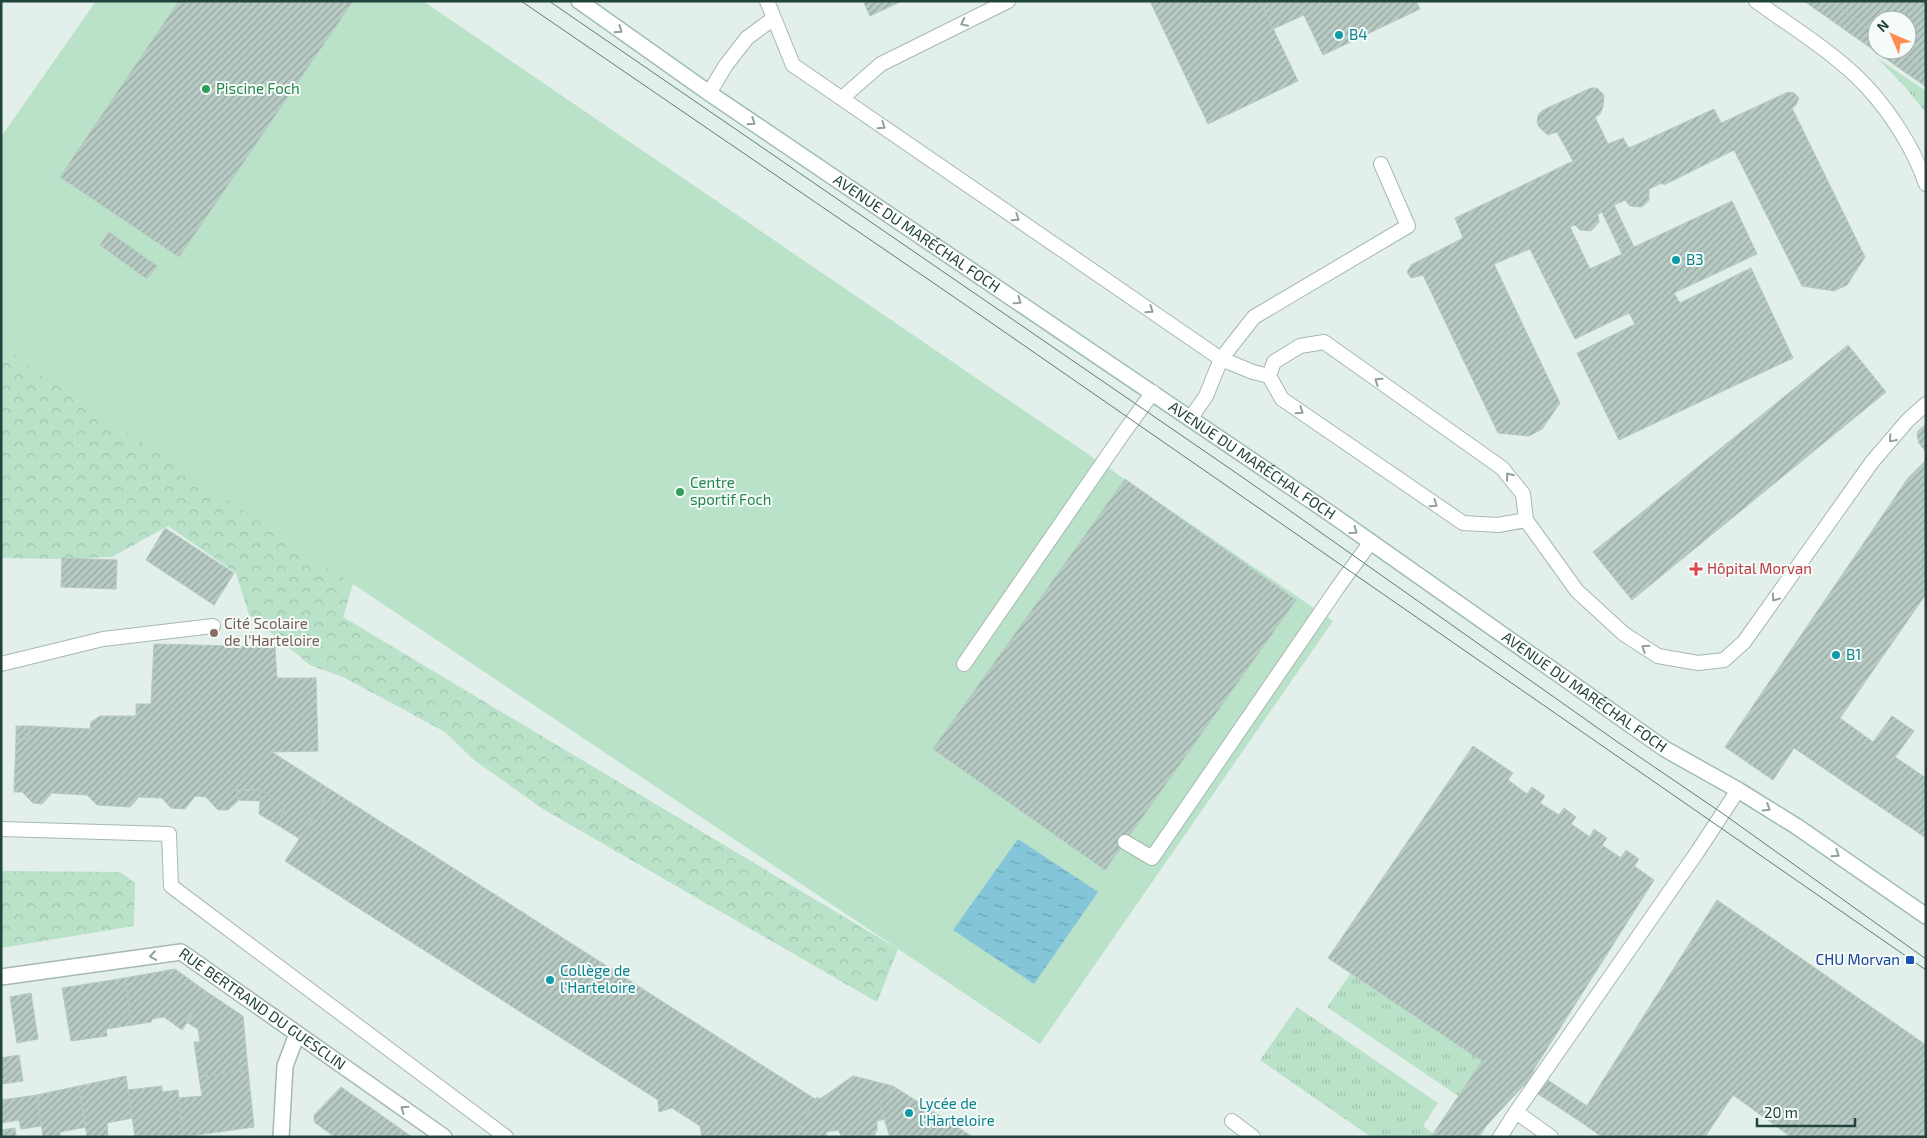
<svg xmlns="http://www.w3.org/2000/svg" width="1927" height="1138" viewBox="0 0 1927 1138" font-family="'Exo 2',sans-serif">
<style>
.grass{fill:url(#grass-tufts)}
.forest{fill:url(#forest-crowns)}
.pitch{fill:#bae2c9}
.water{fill:url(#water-ripples)}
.building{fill:url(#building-hatch);stroke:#b5c9c3;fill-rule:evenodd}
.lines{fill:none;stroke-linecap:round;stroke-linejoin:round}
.lane-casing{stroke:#a5b8b3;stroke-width:16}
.street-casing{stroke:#a5b8b3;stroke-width:18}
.secondary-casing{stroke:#a0bcb5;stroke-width:18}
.lane{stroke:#fff;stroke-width:14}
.street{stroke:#fff;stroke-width:15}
.secondary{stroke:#fff;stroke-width:15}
.tram{stroke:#5b7e78;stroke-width:1}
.oneway{stroke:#90a19e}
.culture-dot{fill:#0f9aa8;stroke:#f5fbf8;stroke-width:2}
.leisure-dot{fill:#2e9e5b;stroke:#f5fbf8;stroke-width:2}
.health-dot{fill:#e0444e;stroke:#f5fbf8;stroke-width:2}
.education-dot{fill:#8d6e63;stroke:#f5fbf8;stroke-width:2}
.transit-dot{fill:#1a4fb4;stroke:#f5fbf8;stroke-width:2}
.labels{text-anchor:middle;stroke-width:4;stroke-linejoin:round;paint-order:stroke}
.culture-label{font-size:15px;fill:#0d838f;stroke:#f5fbf8;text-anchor:start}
.leisure-label{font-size:15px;fill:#27864d;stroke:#f5fbf8;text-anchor:start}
.street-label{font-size:15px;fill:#20433d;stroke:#f5fbf8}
.health-label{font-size:15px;fill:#be3a42;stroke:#f5fbf8;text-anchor:start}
.education-label{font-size:15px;fill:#785e54;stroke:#f5fbf8;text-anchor:start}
.transit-label{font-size:15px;fill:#164399;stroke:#f5fbf8;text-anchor:end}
</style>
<defs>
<pattern id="grass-tufts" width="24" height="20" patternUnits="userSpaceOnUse" patternTransform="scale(1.25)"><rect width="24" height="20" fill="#bae2c9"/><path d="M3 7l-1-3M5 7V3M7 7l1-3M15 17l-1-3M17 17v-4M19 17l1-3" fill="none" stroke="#a0c3ae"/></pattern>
<pattern id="forest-crowns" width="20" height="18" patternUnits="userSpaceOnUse" patternTransform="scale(1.25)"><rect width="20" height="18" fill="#bae2c9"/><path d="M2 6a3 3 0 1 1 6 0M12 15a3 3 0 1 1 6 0" fill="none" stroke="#a0c3ae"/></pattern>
<pattern id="water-ripples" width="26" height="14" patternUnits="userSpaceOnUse" patternTransform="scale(1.25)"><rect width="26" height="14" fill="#85c5da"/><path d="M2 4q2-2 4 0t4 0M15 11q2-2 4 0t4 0" fill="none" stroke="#6ca2b2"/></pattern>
<pattern id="building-hatch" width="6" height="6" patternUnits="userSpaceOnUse" patternTransform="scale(1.25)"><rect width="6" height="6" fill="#b8cac4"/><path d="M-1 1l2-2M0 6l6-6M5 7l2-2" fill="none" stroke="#95a6a0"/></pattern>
</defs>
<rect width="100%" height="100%" fill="#e3efeb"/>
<path class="grass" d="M 1877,58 L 1926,91 L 1926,113 L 1905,87 Z
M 1351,973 L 1482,1061 L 1458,1096 L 1327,1007 Z
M 1297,1007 L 1438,1103 L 1423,1126 L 1433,1133 L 1431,1137 L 1371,1137 L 1260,1060 Z"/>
<path class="forest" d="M 1,242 L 354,581 L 343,617 L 898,949 L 877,1002 L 543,809 L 474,760 L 445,732 L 345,678 L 310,665 L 249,615 L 236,573 L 168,526 L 112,557 L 61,559 L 1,558 Z
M 1,871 L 120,872 L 135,883 L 134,926 L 1,948 Z"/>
<path class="pitch" d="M 96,1 L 423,1 L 1333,621 L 1040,1044 L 23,363 L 1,340 L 1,137 Z"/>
<path class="water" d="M 1018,839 L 1098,892 L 1034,984 L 953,930 Z"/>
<path class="building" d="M 179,1 L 353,1 L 179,257 L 60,177 Z
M 863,1 L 902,1 L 870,16 Z
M 1150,1 L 1260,1 L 1298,81 L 1208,124 Z
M 1260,1 L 1297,1 L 1304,15 L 1273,29 Z
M 1297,1 L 1416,1 L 1420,9 L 1323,55 Z
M 1804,1 L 1830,1 L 1877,35 L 1877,50 L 1899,50 L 1926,69 L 1926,87 Z
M 1830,1 L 1926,1 L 1926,69 L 1899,50 L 1907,50 L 1907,20 L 1877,20 L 1877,35 Z
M 1591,88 L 1597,88 L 1604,95 L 1603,107 L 1600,114 L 1595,117 L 1608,144 L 1623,138 L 1629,148 L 1714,109 L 1721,123 L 1788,92 L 1794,93 L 1799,98 L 1796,105 L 1792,108 L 1865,257 L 1847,285 L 1834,291 L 1802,286 L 1734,150 L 1664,185 L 1662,183 L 1649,189 L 1649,200 L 1642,207 L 1630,206 L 1625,200 L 1614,205 L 1634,247 L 1732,201 L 1757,254 L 1674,293 L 1680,303 L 1751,268 L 1793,358 L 1619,440 L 1577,353 L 1635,324 L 1629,313 L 1575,339 L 1530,249 L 1494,264 L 1560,403 L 1542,429 L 1529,436 L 1498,433 L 1423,275 L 1411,278 L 1407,272 L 1411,265 L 1463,238 L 1455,218 L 1573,161 L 1557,132 L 1548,135 L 1539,127 L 1537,122 L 1538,115 L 1543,110 ZM 1602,212 L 1622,254 L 1590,269 L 1570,227 L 1575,225 L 1580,230 L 1591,231 L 1599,222 L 1598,214 Z
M 109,232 L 157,266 L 147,279 L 100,245 Z
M 1848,345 L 1886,392 L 1632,600 L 1593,552 Z
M 1926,424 L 1926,452 L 1919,443 L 1917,435 L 1918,431 Z
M 1926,460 L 1926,594 L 1840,718 L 1873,742 L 1892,716 L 1914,731 L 1895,757 L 1926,778 L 1926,838 L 1794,748 L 1773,780 L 1725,747 L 1908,478 Z
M 1125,479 L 1296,600 L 1105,870 L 933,749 Z
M 165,528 L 234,573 L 214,605 L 146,560 Z
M 62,558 L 117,560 L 116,589 L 61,587 Z
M 154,644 L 275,647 L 277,678 L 316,678 L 318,751 L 272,752 L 331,790 L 300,839 L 276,824 L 286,807 L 261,790 L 237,790 L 238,801 L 228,810 L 218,810 L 206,797 L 195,796 L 185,809 L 171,808 L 162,798 L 139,797 L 130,807 L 97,805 L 87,795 L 52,793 L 42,804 L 33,803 L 22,792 L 14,792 L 16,739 L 29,739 L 29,726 L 90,729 L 91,722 L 100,716 L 136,716 L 136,704 L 151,704 Z
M 16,726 L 29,726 L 29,739 L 16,739 Z
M 1473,746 L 1513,773 L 1508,780 L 1527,794 L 1532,787 L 1545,796 L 1540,803 L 1559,815 L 1564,808 L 1576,817 L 1571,824 L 1590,837 L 1594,829 L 1607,838 L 1602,845 L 1621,858 L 1626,850 L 1639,859 L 1634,866 L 1654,880 L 1524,1085 L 1486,1126 L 1479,1137 L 1431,1137 L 1482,1061 L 1328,958 Z
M 237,790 L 261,790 L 260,801 L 238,800 Z
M 261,790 L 286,807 L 276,824 L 259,814 Z
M 331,790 L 815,1099 L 795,1137 L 702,1137 L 700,1126 L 672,1108 L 659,1112 L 658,1100 L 285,861 Z
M 1717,900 L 1926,1045 L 1926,1137 L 1791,1137 L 1733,1095 L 1705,1137 L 1602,1137 L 1578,1120 Z
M 175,969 L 207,992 L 182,1030 L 164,1017 L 152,1019 L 151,1022 L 132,1025 L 125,978 Z
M 125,978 L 132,1025 L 106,1029 L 107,1036 L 71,1041 L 62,988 Z
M 207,992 L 243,1016 L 248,1070 L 199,1077 L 194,1042 L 200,1042 L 198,1029 L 186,1022 Z
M 31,993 L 38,1039 L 17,1043 L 10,997 Z
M 19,1055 L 23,1081 L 1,1084 L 1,1058 Z
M 248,1070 L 254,1127 L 183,1137 L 179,1098 L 202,1096 L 199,1077 Z
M 1534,1071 L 1587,1106 L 1578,1120 L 1524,1085 Z
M 126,1076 L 132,1118 L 107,1123 L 108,1137 L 87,1137 L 79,1086 Z
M 853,1076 L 893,1086 L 880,1106 L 885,1119 L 877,1121 L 877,1130 L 874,1136 L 842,1137 L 838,1130 L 826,1132 L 827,1137 L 795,1137 L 815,1099 L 817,1097 L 820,1099 Z
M 79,1086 L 86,1127 L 60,1132 L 60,1137 L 43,1137 L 37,1095 Z
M 162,1086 L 162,1092 L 178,1090 L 183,1137 L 135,1137 L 128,1090 Z
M 893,1086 L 973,1137 L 890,1137 L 880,1106 Z
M 341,1087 L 378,1113 L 361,1137 L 335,1137 L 314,1122 L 314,1115 Z
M 37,1095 L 41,1126 L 21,1129 L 19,1120 L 1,1123 L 1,1100 Z
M 378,1113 L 412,1137 L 361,1137 Z
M 15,1128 L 16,1137 L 1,1137 L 1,1130 Z"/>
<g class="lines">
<defs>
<path id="lane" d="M 767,1 L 793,65 L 1221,359 L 1253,372 L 1269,376 L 1282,399 L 1463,523 L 1498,525 L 1526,520
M 1756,1 C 1793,28 1835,53 1866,86 C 1891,113 1914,149 1926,184
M 709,93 L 726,65 L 747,38 L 774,18
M 842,98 L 881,64 L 1008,1
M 1269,376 L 1274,362 L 1300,346 L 1324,342 L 1502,468 L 1523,494 L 1526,520 L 1577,591 L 1624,634 L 1658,656 L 1698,663 L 1724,660 L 1744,642 L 1872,462 L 1908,420 L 1926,404
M 1190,419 L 1206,396 L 1221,359 L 1254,317 L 1408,226 L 1381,164
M 1,664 L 103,639 L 213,626
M 964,664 L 1122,435 L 1153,392
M 1,829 L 169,834 L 171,886 L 506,1137
M 1125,842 L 1152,858 L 1338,587 L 1370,543
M 1232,1121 L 1253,1137
M 1500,1137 L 1516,1112
M 1551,1137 L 1516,1112 L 1698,851 L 1738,790"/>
<g id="street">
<path id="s1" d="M 1,977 L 181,952 L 444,1137"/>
<path d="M 281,1137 L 285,1066 L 297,1034"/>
</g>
<g id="secondary">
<path id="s2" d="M 579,1 L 709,93 L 1331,514 L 1665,749 L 1738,790 L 1796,826 L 1926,916"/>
</g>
</defs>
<use href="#lane" class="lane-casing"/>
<use href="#street" class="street-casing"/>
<use href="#secondary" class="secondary-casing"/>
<use href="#lane" class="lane"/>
<use href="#street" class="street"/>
<use href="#secondary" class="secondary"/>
<path class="tram" d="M 521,1 L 954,297 L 1926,970
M 549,1 L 1245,479 L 1619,743 L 1722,813 L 1926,959"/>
</g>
<defs><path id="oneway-chevron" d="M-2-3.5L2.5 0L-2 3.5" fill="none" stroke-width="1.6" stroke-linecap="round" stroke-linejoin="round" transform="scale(1.25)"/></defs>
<g class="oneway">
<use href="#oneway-chevron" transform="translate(964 23) rotate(154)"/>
<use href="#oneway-chevron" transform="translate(619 30) rotate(35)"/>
<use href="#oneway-chevron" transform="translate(752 122) rotate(34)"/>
<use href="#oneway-chevron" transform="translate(882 126) rotate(34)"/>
<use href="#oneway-chevron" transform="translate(1016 218) rotate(34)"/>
<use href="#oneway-chevron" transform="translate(1018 301) rotate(34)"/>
<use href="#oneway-chevron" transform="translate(1150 310) rotate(34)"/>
<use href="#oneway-chevron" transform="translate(1378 381) rotate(-145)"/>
<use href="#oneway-chevron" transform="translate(1300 411) rotate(35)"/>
<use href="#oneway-chevron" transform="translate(1892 439) rotate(131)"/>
<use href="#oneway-chevron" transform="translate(1509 476) rotate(-128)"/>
<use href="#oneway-chevron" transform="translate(1434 504) rotate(35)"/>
<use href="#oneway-chevron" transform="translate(1354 531) rotate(36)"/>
<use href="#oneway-chevron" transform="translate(1775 598) rotate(125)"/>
<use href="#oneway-chevron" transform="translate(1645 648) rotate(-146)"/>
<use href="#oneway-chevron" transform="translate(1767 808) rotate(32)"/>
<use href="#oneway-chevron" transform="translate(1836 854) rotate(34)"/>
<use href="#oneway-chevron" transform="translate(153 956) rotate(172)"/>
<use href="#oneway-chevron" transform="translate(404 1109) rotate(-145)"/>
</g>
<g class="culture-dot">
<circle cx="1339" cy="35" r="5"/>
<circle cx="1676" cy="260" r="5"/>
<circle cx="1836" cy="655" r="5"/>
<circle cx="550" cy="980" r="5"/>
<circle cx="909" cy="1113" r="5"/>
</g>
<g class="leisure-dot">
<circle cx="206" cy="89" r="5"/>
<circle cx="680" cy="492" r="5"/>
</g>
<path class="health-dot" d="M1693.5 561.5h5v5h5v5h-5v5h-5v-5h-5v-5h5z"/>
<circle class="education-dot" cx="214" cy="633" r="5"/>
<rect class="transit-dot" x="1905" y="955" width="10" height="10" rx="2.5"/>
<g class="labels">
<g class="culture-label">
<text x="1349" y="40">B4</text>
<text x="1686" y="265">B3</text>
<text x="1846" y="660">B1</text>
<text x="560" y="976">Collège de<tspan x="560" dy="17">l'Harteloire</tspan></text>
<text x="919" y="1109">Lycée de<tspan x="919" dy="17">l'Harteloire</tspan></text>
</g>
<g class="leisure-label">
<text x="216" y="94">Piscine Foch</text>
<text x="690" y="488">Centre<tspan x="690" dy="17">sportif Foch</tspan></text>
</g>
<g class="street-label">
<text dy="5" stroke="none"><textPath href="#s2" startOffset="410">AVENUE DU MARÉCHAL FOCH</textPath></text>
<text dy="5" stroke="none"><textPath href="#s2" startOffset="815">AVENUE DU MARÉCHAL FOCH</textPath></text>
<text dy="5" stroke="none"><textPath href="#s2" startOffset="1220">AVENUE DU MARÉCHAL FOCH</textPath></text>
<text dy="5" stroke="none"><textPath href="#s1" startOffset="281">RUE BERTRAND DU GUESCLIN</textPath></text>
</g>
<g class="health-label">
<text x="1707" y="574">Hôpital Morvan</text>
</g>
<g class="education-label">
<text x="224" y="629">Cité Scolaire<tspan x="224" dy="17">de l'Harteloire</tspan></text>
</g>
<g class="transit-label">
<text x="1900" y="965">CHU Morvan</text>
</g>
</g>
<rect width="1927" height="1138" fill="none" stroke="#20433d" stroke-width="5"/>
<g transform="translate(1892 35) rotate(315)"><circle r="24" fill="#f5fbf8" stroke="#a0b1ad"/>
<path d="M0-4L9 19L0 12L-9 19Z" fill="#ff8d51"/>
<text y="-8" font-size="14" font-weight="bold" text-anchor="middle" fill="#20433d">N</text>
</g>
<path d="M1757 1118v8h98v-8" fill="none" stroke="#20433d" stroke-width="2.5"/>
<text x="1764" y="1118" font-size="15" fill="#20433d" stroke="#f5fbf8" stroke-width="4" paint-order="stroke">20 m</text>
</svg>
